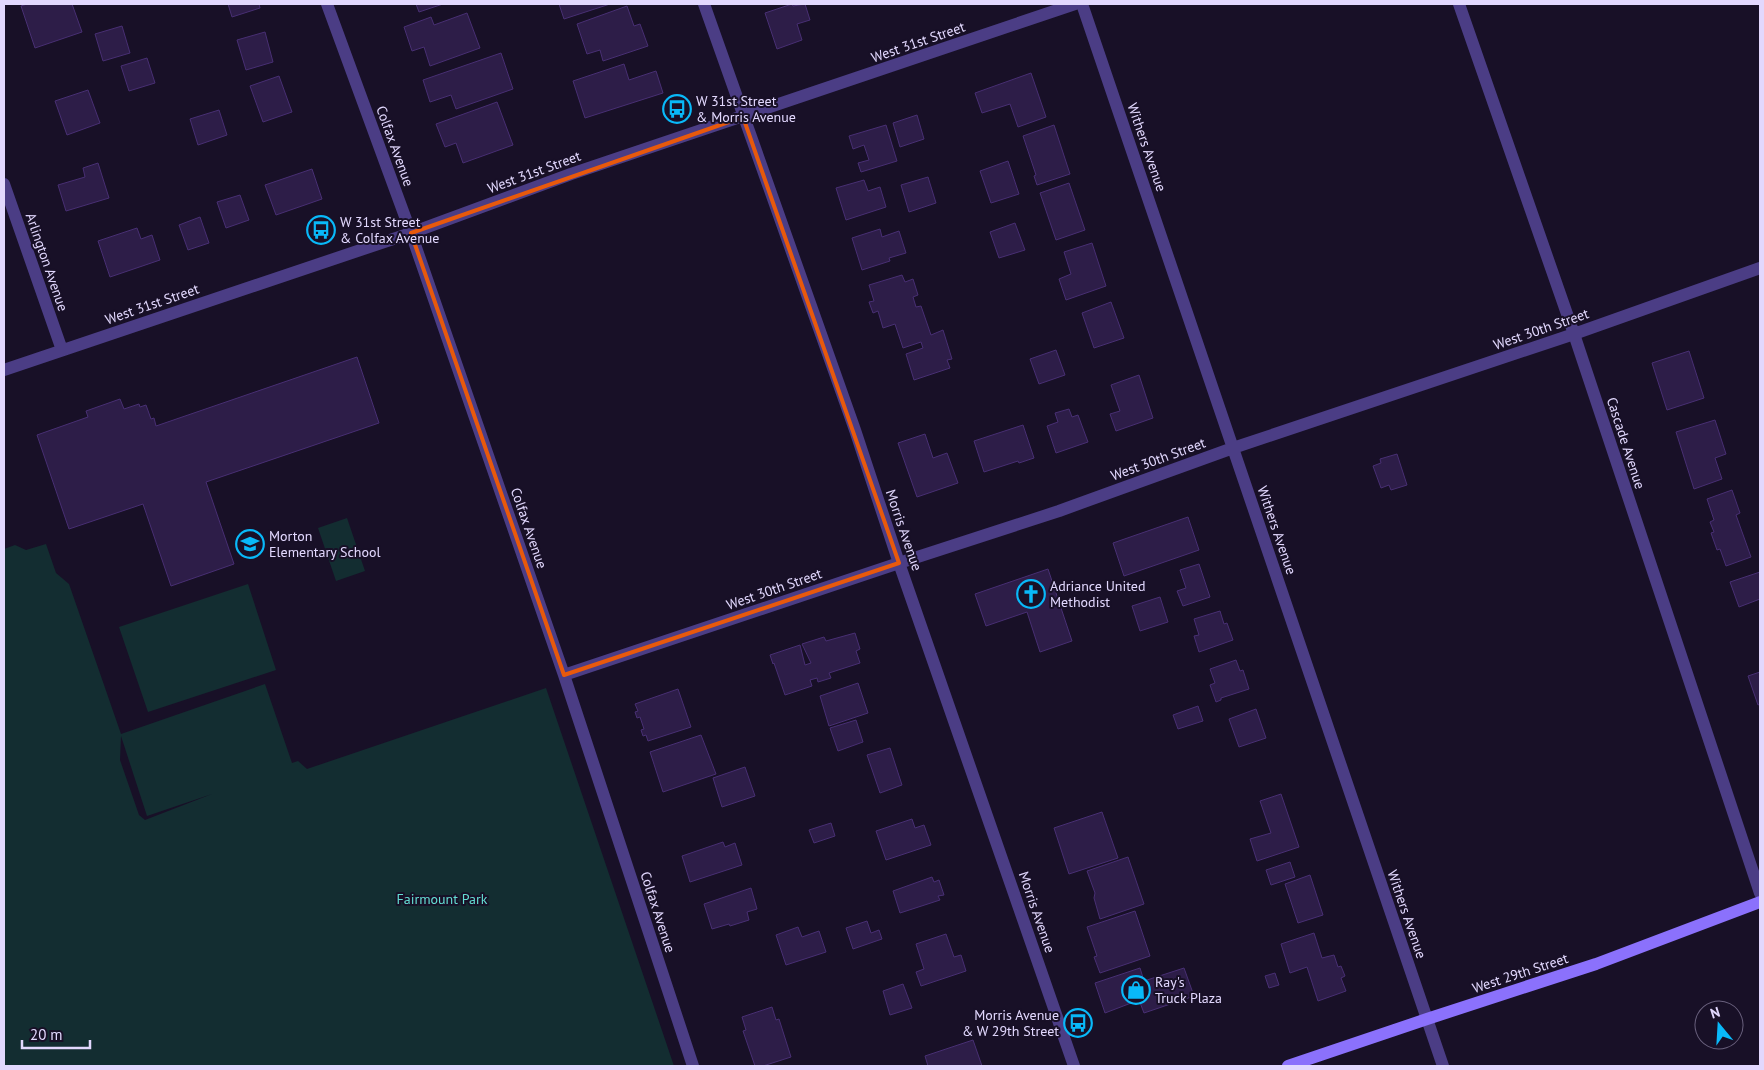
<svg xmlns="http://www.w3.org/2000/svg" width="1764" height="1070" viewBox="0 0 1764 1070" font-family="'PT Sans',sans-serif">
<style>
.green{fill:#132d31;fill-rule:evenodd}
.building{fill:#2d1d48;stroke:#482f73}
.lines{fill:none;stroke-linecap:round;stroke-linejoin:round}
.street{stroke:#4b3d85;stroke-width:12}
.secondary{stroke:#8b71fc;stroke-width:12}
.marked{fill:none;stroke:#e8590c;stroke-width:4;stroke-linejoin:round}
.labels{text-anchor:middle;stroke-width:4;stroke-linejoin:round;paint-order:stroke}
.street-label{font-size:14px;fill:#e2d8fe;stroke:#181027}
.poi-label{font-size:14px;fill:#e2d8fe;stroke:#181027;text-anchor:start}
.park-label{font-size:14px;fill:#64ddd3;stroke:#181027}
</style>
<rect width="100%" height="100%" fill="#181027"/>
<path class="green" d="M 347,518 L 365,571 L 336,581 L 318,528 Z
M 46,544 L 56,573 L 69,584 L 121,734 L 265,684 L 292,763 L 298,761 L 307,769 L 546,688 L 674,1066 L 4,1066 L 4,549 L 15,545 L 26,550 ZM 121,736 L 147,816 L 212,794 L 145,820 L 139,815 L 120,760 Z
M 248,584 L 276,670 L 148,712 L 119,627 Z"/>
<path class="building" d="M 27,4 L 72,4 L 82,32 L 35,48 L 21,6 Z
M 228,4 L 259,4 L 260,8 L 232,17 Z
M 416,4 L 443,4 L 419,12 Z
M 559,4 L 610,4 L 564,19 Z
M 792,4 L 793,6 L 805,4 L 810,20 L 797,24 L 802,40 L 777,49 L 765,13 Z
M 627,6 L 634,26 L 640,24 L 648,46 L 603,61 L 600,50 L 587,54 L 577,24 Z
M 467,13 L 480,48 L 430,66 L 424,47 L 412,51 L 404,27 L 431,17 L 434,25 Z
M 122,26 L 130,53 L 103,61 L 95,34 Z
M 265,32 L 273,62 L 246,70 L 237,40 Z
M 501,53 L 513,89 L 456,109 L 451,95 L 430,102 L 423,80 Z
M 147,58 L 155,83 L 129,91 L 121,66 Z
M 624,64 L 629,80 L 656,71 L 663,93 L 585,118 L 573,81 Z
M 1031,73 L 1046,117 L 1018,127 L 1010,104 L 982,113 L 975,93 Z
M 279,76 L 292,112 L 263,122 L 250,86 Z
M 88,90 L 100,123 L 67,135 L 55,101 Z
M 497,102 L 513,145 L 463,163 L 456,143 L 445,147 L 436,124 Z
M 219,110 L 227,135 L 198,145 L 190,119 Z
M 917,115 L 924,139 L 900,147 L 893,123 Z
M 886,125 L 897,161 L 861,172 L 858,163 L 869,160 L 864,145 L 853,149 L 849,136 Z
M 1054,125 L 1070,174 L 1037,185 L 1034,176 L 1036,175 L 1023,136 Z
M 1008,161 L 1019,194 L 991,203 L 980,171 Z
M 98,163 L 109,198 L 66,211 L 58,185 L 85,177 L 83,168 Z
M 312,169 L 322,199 L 276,215 L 265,185 Z
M 928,177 L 936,203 L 909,212 L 901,185 Z
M 864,180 L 868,191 L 880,187 L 886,207 L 846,220 L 836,188 Z
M 1069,183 L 1085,230 L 1056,240 L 1040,193 Z
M 240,195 L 249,220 L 226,228 L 217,202 Z
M 200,217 L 209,243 L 188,250 L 179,225 Z
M 1015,223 L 1025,250 L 999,258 L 990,232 Z
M 137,228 L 141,239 L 152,235 L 160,260 L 110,277 L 98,241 Z
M 880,229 L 882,237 L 899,231 L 906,253 L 889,258 L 890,261 L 862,270 L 852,238 Z
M 1092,243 L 1106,286 L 1066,300 L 1059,279 L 1071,274 L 1064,252 Z
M 902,275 L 905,282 L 913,279 L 918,295 L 913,297 L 916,307 L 921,306 L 931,335 L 943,330 L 952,359 L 947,360 L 950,368 L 914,380 L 906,354 L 923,348 L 921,342 L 903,348 L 895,324 L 883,328 L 878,311 L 873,313 L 869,302 L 874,301 L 869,285 Z
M 1111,302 L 1124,338 L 1094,348 L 1082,313 Z
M 1056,350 L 1065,375 L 1039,384 L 1030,359 Z
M 1689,351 L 1704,398 L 1667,410 L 1652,363 Z
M 357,357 L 379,423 L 206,482 L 234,564 L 171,586 L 143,504 L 69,529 L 37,435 L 88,417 L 86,411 L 120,399 L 124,409 L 139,404 L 140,407 L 146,405 L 151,419 L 154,418 L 156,426 Z
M 1139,375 L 1153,418 L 1116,431 L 1110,414 L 1120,411 L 1111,385 Z
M 1069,409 L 1072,417 L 1078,415 L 1088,442 L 1056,453 L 1047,426 L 1058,422 L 1055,413 Z
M 1715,420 L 1726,454 L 1715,458 L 1722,479 L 1694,489 L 1676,432 Z
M 1023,425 L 1034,458 L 1019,463 L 1018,461 L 984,472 L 974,441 Z
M 925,434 L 933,458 L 947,453 L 958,483 L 917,497 L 898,443 Z
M 1397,454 L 1407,485 L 1391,490 L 1389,485 L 1381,488 L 1373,466 L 1381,463 L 1380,459 Z
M 1732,490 L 1740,513 L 1736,515 L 1751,557 L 1726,566 L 1720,549 L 1717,550 L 1711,533 L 1714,532 L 1710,522 L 1714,520 L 1707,499 Z
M 1188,517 L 1199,550 L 1124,576 L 1113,543 Z
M 1199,564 L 1210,597 L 1183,606 L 1177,591 L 1186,588 L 1180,570 Z
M 1048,569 L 1072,641 L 1040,652 L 1027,612 L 986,626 L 975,594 Z
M 1760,572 L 1760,599 L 1739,607 L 1730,582 Z
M 1160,597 L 1168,622 L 1140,631 L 1132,606 Z
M 1220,611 L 1224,624 L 1227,623 L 1233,640 L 1199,652 L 1194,636 L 1199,635 L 1194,619 Z
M 855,633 L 860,649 L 856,651 L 860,663 L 829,673 L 831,678 L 818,682 L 817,678 L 810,680 L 812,686 L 785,695 L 774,663 L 773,664 L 770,655 L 800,645 L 805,665 L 811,663 L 802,644 L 824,637 L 826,641 Z
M 1236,660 L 1240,671 L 1243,670 L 1249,689 L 1221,698 L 1221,700 L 1216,702 L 1210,685 L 1215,683 L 1210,669 Z
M 1760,672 L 1760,704 L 1758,705 L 1748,676 Z
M 858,683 L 868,713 L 829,726 L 820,696 Z
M 678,689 L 691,727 L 648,741 L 646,735 L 643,736 L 641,730 L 644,729 L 640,717 L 637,718 L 635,712 L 638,711 L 635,704 Z
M 1198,706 L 1203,721 L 1178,729 L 1173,715 Z
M 1256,709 L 1266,738 L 1239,747 L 1229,719 Z
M 856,720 L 863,742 L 838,751 L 830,728 Z
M 701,735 L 716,774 L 663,792 L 650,752 Z
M 890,748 L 902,785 L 880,793 L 867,755 Z
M 745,767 L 755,796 L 722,807 L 713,778 Z
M 1281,794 L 1299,847 L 1257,861 L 1250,839 L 1271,833 L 1260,801 Z
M 1102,812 L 1118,858 L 1069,874 L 1054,828 Z
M 912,819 L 915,828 L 924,825 L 931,845 L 886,860 L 876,831 Z
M 831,823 L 835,836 L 814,843 L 809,830 Z
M 723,842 L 725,847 L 735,843 L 742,865 L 690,882 L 682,856 Z
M 1128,857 L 1144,904 L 1100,919 L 1094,898 L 1095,893 L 1087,871 Z
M 1290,862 L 1295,877 L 1271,885 L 1266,870 Z
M 1310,875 L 1323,915 L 1298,923 L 1285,884 Z
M 932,877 L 934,882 L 939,880 L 944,895 L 938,896 L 940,900 L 900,913 L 893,891 Z
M 751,888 L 757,909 L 747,912 L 749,920 L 730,926 L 729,924 L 712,929 L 704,904 Z
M 1135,911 L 1150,956 L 1100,973 L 1094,957 L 1097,956 L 1087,927 Z
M 867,921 L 871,933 L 879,930 L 882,939 L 853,949 L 846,928 Z
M 798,927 L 802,937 L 819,931 L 826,952 L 786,965 L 776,935 Z
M 1314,933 L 1322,958 L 1334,955 L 1338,967 L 1341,966 L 1345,976 L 1341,978 L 1346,991 L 1318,1001 L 1307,967 L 1290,973 L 1281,944 Z
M 946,934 L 954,957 L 961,955 L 966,971 L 921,986 L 916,972 L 924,969 L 916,944 Z
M 1140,968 L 1144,981 L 1184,968 L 1194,996 L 1144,1013 L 1139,1000 L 1105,1013 L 1095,983 Z
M 1275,973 L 1279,985 L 1269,988 L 1265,976 Z
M 903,984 L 912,1008 L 890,1015 L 883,991 Z
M 772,1007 L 776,1020 L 779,1019 L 791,1057 L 763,1066 L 755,1066 L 743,1031 L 746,1030 L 742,1017 Z
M 973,1040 L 982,1066 L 928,1066 L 925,1056 Z"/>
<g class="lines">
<path class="street" d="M 327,4 L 411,233 L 564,675 L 693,1066
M 704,4 L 855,430 L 899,563 L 1074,1066
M 1082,4 L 1443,1066
M 1459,4 L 1574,334 L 1760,893
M 4,184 L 62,350
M 4,370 L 411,233 L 571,174 L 1075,4
M 564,675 L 899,563 L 1059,511 L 1233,448 L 1574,334 L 1760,268"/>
<path class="secondary" d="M 1288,1066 L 1427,1019 L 1596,964 L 1760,902"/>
</g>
<path class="marked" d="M 743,117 L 899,563 L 564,675 L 411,233 Z"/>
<defs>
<symbol id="bus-ring" viewBox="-11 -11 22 22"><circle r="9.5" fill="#181027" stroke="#09b9f9" stroke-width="1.5"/><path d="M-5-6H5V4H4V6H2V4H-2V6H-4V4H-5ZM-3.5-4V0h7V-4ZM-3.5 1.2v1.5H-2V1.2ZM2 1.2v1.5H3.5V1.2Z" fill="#09b9f9"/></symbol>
<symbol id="school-ring" viewBox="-11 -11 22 22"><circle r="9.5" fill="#181027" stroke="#09b9f9" stroke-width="1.5"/><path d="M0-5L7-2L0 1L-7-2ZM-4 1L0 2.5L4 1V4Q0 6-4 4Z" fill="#09b9f9"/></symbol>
<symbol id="church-ring" viewBox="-11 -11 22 22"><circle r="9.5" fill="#181027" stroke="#09b9f9" stroke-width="1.5"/><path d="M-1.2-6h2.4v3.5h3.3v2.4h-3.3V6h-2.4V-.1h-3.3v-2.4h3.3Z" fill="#09b9f9"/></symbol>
<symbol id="shop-ring" viewBox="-11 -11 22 22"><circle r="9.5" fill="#181027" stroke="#09b9f9" stroke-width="1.5"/><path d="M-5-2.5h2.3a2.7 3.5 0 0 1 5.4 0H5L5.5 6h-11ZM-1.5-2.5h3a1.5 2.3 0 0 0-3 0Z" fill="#09b9f9"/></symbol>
</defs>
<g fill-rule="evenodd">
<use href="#bus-ring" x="661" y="93" width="32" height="32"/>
<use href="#bus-ring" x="305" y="214" width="32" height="32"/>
<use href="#school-ring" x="234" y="528" width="32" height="32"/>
<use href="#church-ring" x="1015" y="578" width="32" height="32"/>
<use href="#shop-ring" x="1120" y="974" width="32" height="32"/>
<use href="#bus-ring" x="1062" y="1007" width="32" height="32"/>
</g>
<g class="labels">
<g class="street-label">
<text transform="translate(918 42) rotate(-19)" y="5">West 31st Street</text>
<text transform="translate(395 146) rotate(70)" y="5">Colfax Avenue</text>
<text transform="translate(1147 147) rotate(71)" y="5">Withers Avenue</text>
<text transform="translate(534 172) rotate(-20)" y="5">West 31st Street</text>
<text transform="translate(47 262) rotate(71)" y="5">Arlington Avenue</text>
<text transform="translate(152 304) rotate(-19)" y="5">West 31st Street</text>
<text transform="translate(1541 329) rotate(-19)" y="5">West 30th Street</text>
<text transform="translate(1626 443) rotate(72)" y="5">Cascade Avenue</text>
<text transform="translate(1158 459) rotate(-20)" y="5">West 30th Street</text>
<text transform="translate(529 528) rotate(71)" y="5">Colfax Avenue</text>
<text transform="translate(904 530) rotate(71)" y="5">Morris Avenue</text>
<text transform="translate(1277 530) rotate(71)" y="5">Withers Avenue</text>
<text transform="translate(774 589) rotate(-19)" y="5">West 30th Street</text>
<text transform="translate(658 912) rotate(72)" y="5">Colfax Avenue</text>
<text transform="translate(1037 912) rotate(71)" y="5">Morris Avenue</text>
<text transform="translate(1407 914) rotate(71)" y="5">Withers Avenue</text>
<text transform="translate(1520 973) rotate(-18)" y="5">West 29th Street</text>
</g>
<g class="poi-label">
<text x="696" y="106">W 31st Street<tspan x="696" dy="16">&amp; Morris Avenue</tspan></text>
<text x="340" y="227">W 31st Street<tspan x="340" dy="16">&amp; Colfax Avenue</tspan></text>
<text x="269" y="541">Morton<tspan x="269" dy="16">Elementary School</tspan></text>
<text x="1050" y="591">Adriance United<tspan x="1050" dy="16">Methodist</tspan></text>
<text x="1155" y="987">Ray's<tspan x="1155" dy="16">Truck Plaza</tspan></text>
<text x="1059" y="1020" text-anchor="end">Morris Avenue<tspan x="1059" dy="16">&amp; W 29th Street</tspan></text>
</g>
<g class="park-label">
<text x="442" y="904">Fairmount Park</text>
</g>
</g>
<rect width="1764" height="1070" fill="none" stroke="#e2d8fe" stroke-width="10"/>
<g transform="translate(1719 1025) rotate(342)"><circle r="24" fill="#181027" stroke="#69607d"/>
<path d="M0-4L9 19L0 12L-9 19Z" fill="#09b9f9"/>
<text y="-8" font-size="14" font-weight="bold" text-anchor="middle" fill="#e2d8fe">N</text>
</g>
<path d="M22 1040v8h68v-8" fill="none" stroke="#e2d8fe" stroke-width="2.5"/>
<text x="30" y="1040" font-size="15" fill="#e2d8fe" stroke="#181027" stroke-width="4" paint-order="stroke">20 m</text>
</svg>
